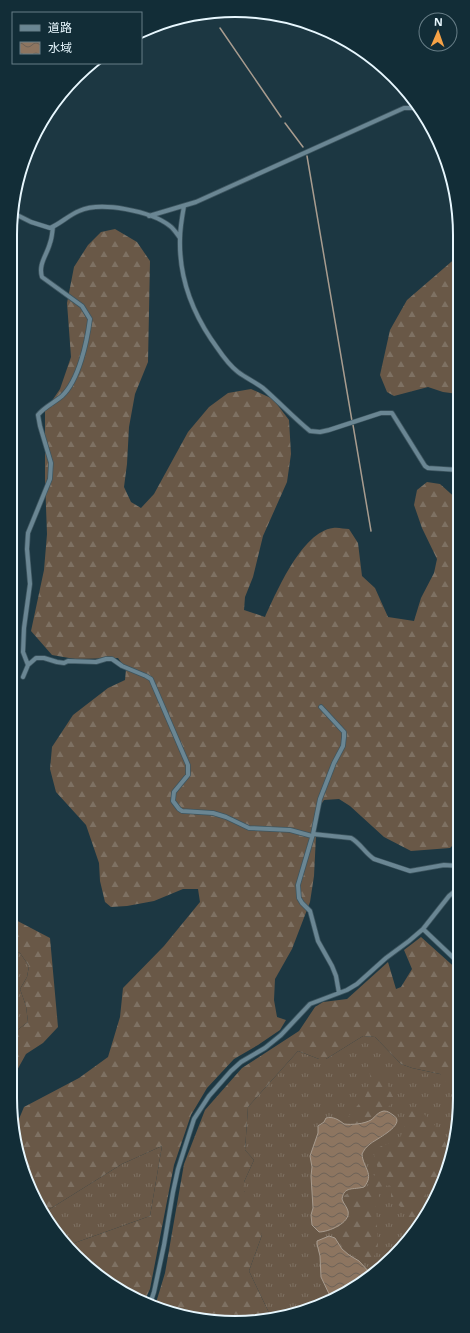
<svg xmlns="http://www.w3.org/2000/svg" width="470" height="1333" viewBox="0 0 470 1333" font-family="'Open Sans','Noto Sans JP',sans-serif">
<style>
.grass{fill:url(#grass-tufts)}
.forest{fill:url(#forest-firs)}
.water{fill:url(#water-waves);stroke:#a89c8f}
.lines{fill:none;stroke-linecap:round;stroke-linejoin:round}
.stream{stroke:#a89c8f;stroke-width:1.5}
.minor-casing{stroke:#3e5660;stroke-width:5.5}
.minor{stroke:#6a8693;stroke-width:4}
.rim{fill:none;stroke:#e7f7fe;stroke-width:2}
</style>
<defs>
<pattern id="grass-tufts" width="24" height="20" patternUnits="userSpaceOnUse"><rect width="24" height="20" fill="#695847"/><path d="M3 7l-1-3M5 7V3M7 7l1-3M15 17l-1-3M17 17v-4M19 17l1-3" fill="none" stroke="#7e7163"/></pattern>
<pattern id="forest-firs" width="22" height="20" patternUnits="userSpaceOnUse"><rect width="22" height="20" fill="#695847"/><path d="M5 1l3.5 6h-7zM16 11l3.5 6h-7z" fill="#7e7163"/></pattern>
<pattern id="water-waves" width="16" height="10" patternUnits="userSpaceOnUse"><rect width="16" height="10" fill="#8d7560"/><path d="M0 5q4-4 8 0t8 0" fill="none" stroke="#6d6257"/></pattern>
</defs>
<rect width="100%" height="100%" fill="#1c3742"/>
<path class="grass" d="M 10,949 L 20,953 L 29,966 L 27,977 L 20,989 L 26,1006 L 28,1022 L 16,1031 L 10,1047 Z
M 363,1036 L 375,1037 L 401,1064 L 412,1068 L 440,1074 L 460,1086 L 460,1098 L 452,1156 L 422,1223 L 360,1285 L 293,1315 L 271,1317 L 249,1271 L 262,1235 L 244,1191 L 244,1182 L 254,1160 L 245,1150 L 248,1107 L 298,1051 L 319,1059 L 326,1059 Z
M 162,1146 L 150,1216 L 66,1246 L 45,1212 L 122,1164 Z"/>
<path class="forest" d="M 115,229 L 137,242 L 150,261 L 148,362 L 135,394 L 129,427 L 127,464 L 124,487 L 131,502 L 141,508 L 154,494 L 188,432 L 209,407 L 228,393 L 251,389 L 273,399 L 289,420 L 291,454 L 287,482 L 263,536 L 253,577 L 245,597 L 244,610 L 265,617 C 277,591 302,532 333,528 C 338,527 344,529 349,529 L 358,543 L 362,576 L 375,588 L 388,617 L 414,621 L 421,598 L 434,573 L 437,559 L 422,528 L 414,505 L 417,490 L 427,482 L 440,484 L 459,501 L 459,613 L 454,624 L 459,642 L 459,839 L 450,848 L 411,851 L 384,837 L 350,806 L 339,799 L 324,800 L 314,815 L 316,836 L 314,876 L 310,902 L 292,949 L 275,979 L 274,1000 L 277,1017 L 286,1020 L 280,1030 L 258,1045 L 234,1059 L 207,1088 L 191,1115 L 174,1165 L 150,1289 L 144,1302 L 135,1300 L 66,1246 L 150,1216 L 162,1146 L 122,1164 L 45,1212 L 27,1184 L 16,1126 L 24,1107 L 79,1078 L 108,1057 L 120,1017 L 123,988 L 164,946 L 200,902 L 198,889 L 183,889 L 154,901 L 127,906 L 111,907 L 105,902 L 100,881 L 99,863 L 86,825 L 56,792 L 50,769 L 52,747 L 73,715 L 108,688 L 125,680 L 126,669 L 118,658 L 75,659 L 52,655 L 31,631 L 44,570 L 47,534 L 45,480 L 45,411 L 60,389 L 71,357 L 67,303 L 74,267 L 88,245 L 101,232 Z
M 458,256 L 458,394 L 443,392 L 428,387 L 394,396 L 387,392 L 380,375 L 390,330 L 407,300 Z
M 10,917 L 50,938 L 58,1027 L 43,1043 L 26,1054 L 10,1083 L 10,1047 L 16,1031 L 28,1022 L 26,1006 L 20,989 L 27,977 L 29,966 L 20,953 L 10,949 Z
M 421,937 L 460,972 L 460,1086 L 445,1081 L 440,1074 L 412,1068 L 401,1064 L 375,1037 L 363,1036 L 326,1059 L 319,1059 L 298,1051 L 248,1107 L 245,1150 L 254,1160 L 244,1182 L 244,1191 L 259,1206 L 262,1235 L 249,1271 L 271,1317 L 206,1321 L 155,1306 L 165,1273 L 184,1164 L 205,1110 L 242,1068 L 299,1031 L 315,1007 L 323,1002 L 347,999 L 388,962 L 396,989 L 401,987 L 412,969 L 404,950 Z
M 368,1063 L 383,1075 L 394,1099 C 390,1107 387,1108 380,1112 C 376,1113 374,1118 370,1120 C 363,1124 352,1125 344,1124 L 351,1113 L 365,1097 L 371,1081 Z
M 410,1108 C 434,1114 442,1137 452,1156 L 437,1190 L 430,1189 L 420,1201 L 418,1212 L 425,1217 L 422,1223 L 406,1239 L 409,1219 L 407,1212 L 391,1199 L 391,1185 L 378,1187 L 379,1198 L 375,1200 C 376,1210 377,1216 377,1226 C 377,1242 382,1250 369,1262 L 354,1256 L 345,1250 L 335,1236 L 335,1233 L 336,1229 L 348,1217 L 350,1211 L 343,1198 C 347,1190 364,1190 373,1183 L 373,1178 L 378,1169 L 374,1155 L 377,1148 L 399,1139 L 403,1132 L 408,1109 Z"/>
<path class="water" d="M 384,1111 C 388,1111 390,1113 393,1115 C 408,1124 376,1139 370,1144 C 366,1147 364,1150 362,1154 C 363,1168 375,1174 364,1187 C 353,1190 344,1186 342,1199 C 343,1203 347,1207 348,1211 C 351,1223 328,1232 319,1232 L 312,1225 L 311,1215 L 313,1208 L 311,1176 L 312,1167 L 310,1156 L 318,1133 L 318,1126 L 324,1122 L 326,1118 C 333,1116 339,1120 344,1124 C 352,1125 364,1124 371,1120 C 376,1116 378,1112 384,1111 Z
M 329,1236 L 335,1238 L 342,1249 L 349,1255 L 359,1261 L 371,1274 L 360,1285 L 331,1298 L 321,1277 L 320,1256 L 317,1244 L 317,1241 Z"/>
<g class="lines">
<path class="stream" d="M 209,12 L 210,13
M 220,28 L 281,117
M 285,123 L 303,147
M 307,156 L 352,421
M 353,425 L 371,531"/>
<defs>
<path id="minor" d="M 184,206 C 182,217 180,228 180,239 C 179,276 191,309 211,339 C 219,350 226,363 238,372 C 246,378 255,382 263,388 C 279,402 294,418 310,431 L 320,432 L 329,430 L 381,413 L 392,413 L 425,466 L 428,468 L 459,470
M 13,213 L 31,222 L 50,228 C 60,224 69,215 79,211 C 101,201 151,211 170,226 C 174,229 177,234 180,238
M 149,216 L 196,202 L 404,108 L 418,108
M 28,665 L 23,652 L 24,628 L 30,584 L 27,549 L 28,533 L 50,479 L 51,463 L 40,426 L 38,415 C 44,407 54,403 62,396 C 79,380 87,342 90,319 L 82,306 L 42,277 C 38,264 47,255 50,243 C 52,238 52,233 53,227
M 23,677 L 28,665 L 36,658 L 44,658 L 57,662 L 64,663 L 68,661 L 96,662 L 106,659 L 112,659 L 122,666 L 146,676 L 151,679 L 188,765 L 188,775 L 174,792 L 173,801 L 179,809 L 182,811 L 213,813 L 226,817 L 249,828 L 290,830 L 312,836
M 321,707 L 344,732 L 344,737 L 343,746 L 334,763 L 320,799 L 313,834 L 298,885 L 299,898 L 302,903 L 310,911 L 318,941 L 332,966 L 336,976 L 339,993
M 313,834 L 351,838 C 360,843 365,853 374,859 L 410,871 L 444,865 L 459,866
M 423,929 L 460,964
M 150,1304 L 154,1292 L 164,1245 L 173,1192 L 178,1169 L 194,1119 L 209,1096 L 231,1071 L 241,1062 L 265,1048 L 281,1035 L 310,1004 L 347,990 L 357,984 L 386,958 L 409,941 L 423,929 L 449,896 L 460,887"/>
</defs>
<use href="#minor" class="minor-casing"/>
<use href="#minor" class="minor"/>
</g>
<path d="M0 0H470V1333H0ZM235 17H235A218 218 0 0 1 453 235V1098A218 218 0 0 1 235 1316H235A218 218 0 0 1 17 1098V235A218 218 0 0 1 235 17Z" fill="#122d37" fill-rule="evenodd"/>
<path class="rim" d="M235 17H235A218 218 0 0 1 453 235V1098A218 218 0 0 1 235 1316H235A218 218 0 0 1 17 1098V235A218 218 0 0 1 235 17Z"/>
<rect x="12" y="12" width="130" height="52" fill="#122d37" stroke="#677e87"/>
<rect x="20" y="25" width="20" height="6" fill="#6a8693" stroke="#677e87"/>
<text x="48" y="32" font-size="12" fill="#e7f7fe">道路</text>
<rect x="20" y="42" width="20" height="12" fill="url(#water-waves)" stroke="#677e87"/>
<text x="48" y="52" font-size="12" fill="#e7f7fe">水域</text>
<g transform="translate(438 32) rotate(2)"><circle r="19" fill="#122d37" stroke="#677e87"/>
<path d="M0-3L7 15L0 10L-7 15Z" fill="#f5a246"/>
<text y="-6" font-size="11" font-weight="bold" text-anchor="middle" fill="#e7f7fe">N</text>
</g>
</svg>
